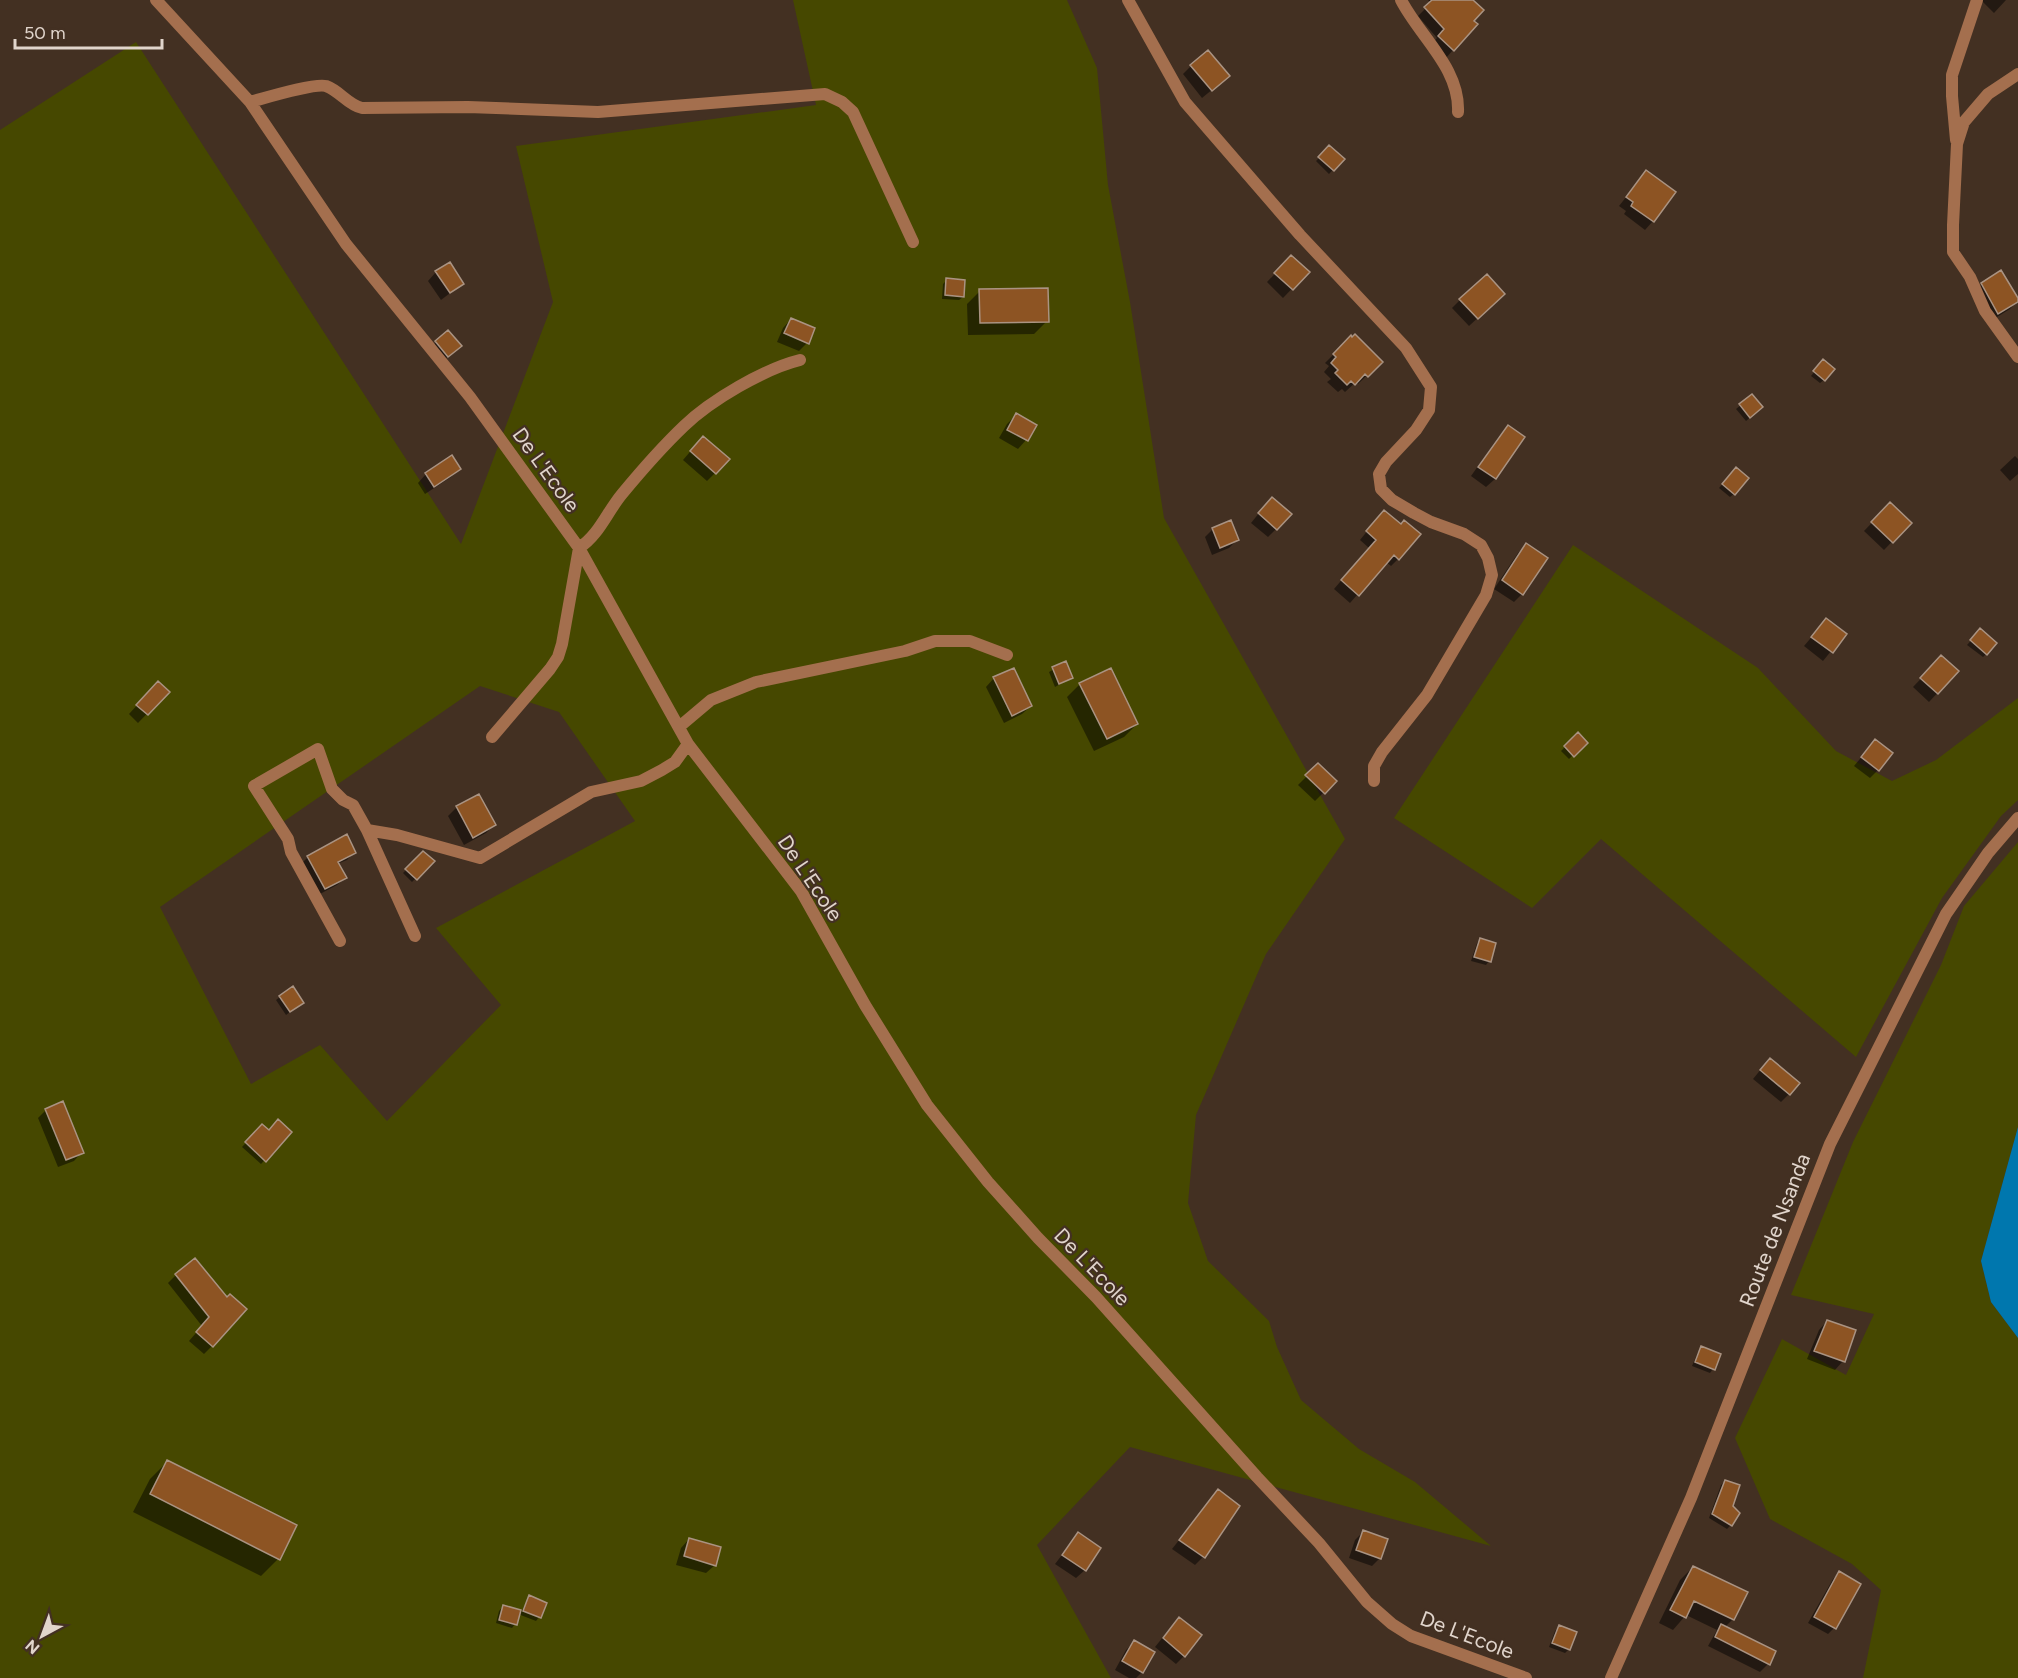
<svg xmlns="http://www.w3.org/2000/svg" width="2018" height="1678" viewBox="0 0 2018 1678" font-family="Figtree,sans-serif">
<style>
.green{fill:#464800;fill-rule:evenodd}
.water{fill:#0077ae}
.shadow{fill:#0007}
.building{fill:#8d5423;stroke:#aa9382;stroke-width:1.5}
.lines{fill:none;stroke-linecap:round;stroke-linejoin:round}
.minor{stroke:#a46f4e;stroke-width:12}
.tertiary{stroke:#a46f4e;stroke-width:12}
.labels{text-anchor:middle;stroke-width:4.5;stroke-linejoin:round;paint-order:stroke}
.street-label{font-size:21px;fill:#e1d5cc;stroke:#433022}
</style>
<rect width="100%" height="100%" fill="#433022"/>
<path class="green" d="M 793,0 L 1067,0 L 1097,68 L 1108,185 L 1130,302 L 1164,518 L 1345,839 L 1266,954 L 1196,1115 L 1188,1203 L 1208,1261 L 1269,1321 L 1277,1347 L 1301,1400 L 1359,1449 L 1415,1482 L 1491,1546 L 1130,1447 L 1037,1545 L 1111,1678 L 0,1678 L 0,130 L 136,42 L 461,544 L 553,302 L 516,146 L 816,105 ZM 480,686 L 559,712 L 635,821 L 436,928 L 501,1005 L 387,1121 L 320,1045 L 251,1084 L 160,907 Z
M 1573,545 L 1758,668 L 1836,751 L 1892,781 L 1936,760 L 2018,698 L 2018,800 L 2001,816 L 1942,898 L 1856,1057 L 1601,839 L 1532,908 L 1394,818 Z
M 2018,842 L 2018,1127 L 1981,1261 L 1991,1302 L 2018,1338 L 2018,1678 L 1863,1678 L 1881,1590 L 1852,1564 L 1770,1519 L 1735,1438 L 1782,1339 L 1846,1375 L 1874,1314 L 1791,1295 L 1853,1142 L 1941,965 L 1964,906 Z"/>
<path class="water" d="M 2018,1127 L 2018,1338 L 1991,1302 L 1981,1261 Z"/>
<path class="shadow" d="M 1428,0 L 1471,0 L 1472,21 L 1453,50 L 1446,58 L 1431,45 L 1437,38 L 1418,16 L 1431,3 Z
M 1981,0 L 2006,0 L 1994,13 Z
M 1191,66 L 1219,84 L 1202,98 L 1183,74 Z
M 1330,147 L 1343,159 L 1329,174 L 1316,161 Z
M 1646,172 L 1653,221 L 1645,230 L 1624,214 L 1626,211 L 1619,206 Z
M 1291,257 L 1308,272 L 1283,298 L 1267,282 Z
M 436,272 L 462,284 L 441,300 L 428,281 Z
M 947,280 L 963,297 L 959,300 L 942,299 L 943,284 Z
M 1982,284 L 2018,300 L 2010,309 L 1989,322 L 1974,292 Z
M 980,291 L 1047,321 L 1034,334 L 968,335 L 967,304 Z
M 1460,300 L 1495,302 L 1469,326 L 1452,308 Z
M 791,319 L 807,343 L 799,351 L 777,342 L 783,328 Z
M 1351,337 L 1381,362 L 1358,384 L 1356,382 L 1345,392 L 1342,389 L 1338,392 L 1327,382 L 1331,379 L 1324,372 L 1329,366 L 1325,363 Z
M 436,342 L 456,349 L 444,360 L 433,346 Z
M 1820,365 L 1824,380 L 1820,383 L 1811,376 Z
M 1752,396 L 1758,411 L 1746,421 L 1736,409 Z
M 1016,415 L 1035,426 L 1026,440 L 1018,449 L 999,438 L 1007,424 Z
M 1508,427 L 1523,437 L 1495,479 L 1486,487 L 1471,476 L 1500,435 Z
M 695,446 L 715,473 L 707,481 L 683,460 Z
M 2015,456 L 2018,459 L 2018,474 L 2010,481 L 2000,470 Z
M 459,468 L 451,477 L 425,494 L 418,483 L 426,474 Z
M 1732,473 L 1734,494 L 1730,497 L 1719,488 Z
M 1890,504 L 1910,523 L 1884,550 L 1864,531 Z
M 1264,507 L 1276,529 L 1268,537 L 1251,523 Z
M 1377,519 L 1398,559 L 1391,566 L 1386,562 L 1350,603 L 1334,589 L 1369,548 L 1360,540 Z
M 1213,529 L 1237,540 L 1229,548 L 1212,555 L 1205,537 Z
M 1526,545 L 1522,594 L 1514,602 L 1494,589 L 1518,553 Z
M 1826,620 L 1845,634 L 1823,661 L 1804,646 Z
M 1977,634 L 1986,654 L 1983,657 L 1967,645 Z
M 1065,663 L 1071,678 L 1055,687 L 1049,672 Z
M 1933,666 L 1957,672 L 1929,702 L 1913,687 Z
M 994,678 L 1031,706 L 1022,714 L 1004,723 L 986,687 Z
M 1080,684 L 1137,724 L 1124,737 L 1094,751 L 1067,697 Z
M 150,691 L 168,692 L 138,723 L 129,714 Z
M 1578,734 L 1586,743 L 1569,759 L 1561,751 Z
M 1875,741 L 1878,770 L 1870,778 L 1854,766 Z
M 1318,765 L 1335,781 L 1315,801 L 1298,785 Z
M 478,796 L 494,825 L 486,833 L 464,845 L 448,816 L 457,807 Z
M 354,852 L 347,860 L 337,864 L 345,878 L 337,885 L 318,895 L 301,864 L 308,857 Z
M 423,853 L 433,861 L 412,882 L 403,873 Z
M 1480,939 L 1489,961 L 1486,965 L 1471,961 L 1477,943 Z
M 280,997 L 298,1006 L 286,1015 L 276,1000 Z
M 1762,1068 L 1789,1094 L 1781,1102 L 1753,1079 Z
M 46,1110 L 82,1152 L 74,1161 L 58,1167 L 38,1118 Z
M 262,1126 L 269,1131 L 290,1133 L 261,1164 L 242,1147 Z
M 176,1275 L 226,1299 L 212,1346 L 204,1354 L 189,1341 L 202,1326 L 168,1283 Z
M 1827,1321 L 1843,1361 L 1835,1370 L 1807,1359 L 1819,1330 Z
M 1702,1348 L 1719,1355 L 1713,1369 L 1710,1373 L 1692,1366 L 1698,1352 Z
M 167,1462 L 278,1559 L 261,1576 L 133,1512 L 150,1479 Z
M 1725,1481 L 1731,1507 L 1731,1525 L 1727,1529 L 1709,1518 L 1721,1485 Z
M 1218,1491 L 1203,1557 L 1195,1565 L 1172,1549 Z
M 1363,1532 L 1380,1558 L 1372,1566 L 1349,1558 L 1355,1540 Z
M 1078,1534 L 1085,1570 L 1076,1578 L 1055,1564 Z
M 689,1539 L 715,1565 L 706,1573 L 676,1565 L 681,1548 Z
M 1693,1567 L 1733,1619 L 1725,1627 L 1768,1664 L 1760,1672 L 1708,1646 L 1717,1630 L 1686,1615 L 1673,1630 L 1659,1623 L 1680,1580 Z
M 1839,1573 L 1834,1628 L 1828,1634 L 1808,1623 L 1833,1579 Z
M 530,1597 L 539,1617 L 536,1621 L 518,1614 L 515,1624 L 512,1628 L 496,1623 L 499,1611 L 503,1607 L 521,1612 Z
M 1171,1627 L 1184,1656 L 1176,1664 L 1155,1647 Z
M 1559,1627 L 1575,1633 L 1568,1650 L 1565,1653 L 1549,1647 L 1555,1631 Z
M 1134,1642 L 1142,1672 L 1136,1678 L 1129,1678 L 1115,1670 L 1126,1650 Z"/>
<path class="building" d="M 1432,0 L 1473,0 L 1484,10 L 1474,21 L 1478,24 L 1454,51 L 1438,36 L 1444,29 L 1424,7 Z
M 1208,50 L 1230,76 L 1212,91 L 1190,65 Z
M 1329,145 L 1345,159 L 1334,171 L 1318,157 Z
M 1646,170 L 1676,192 L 1654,222 L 1631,206 L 1633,202 L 1626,197 Z
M 1291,255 L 1310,272 L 1293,290 L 1274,273 Z
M 450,262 L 464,284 L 450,293 L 435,271 Z
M 2001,270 L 2018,298 L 2018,302 L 1998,314 L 1981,283 Z
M 1487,274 L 1505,294 L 1478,319 L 1459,299 Z
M 946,278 L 965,280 L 964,297 L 945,295 Z
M 1048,288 L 1049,322 L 980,323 L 979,289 Z
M 791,318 L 815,328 L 809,344 L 784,333 Z
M 448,330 L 462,346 L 448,357 L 435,341 Z
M 1355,334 L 1383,362 L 1368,377 L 1365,374 L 1355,385 L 1351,381 L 1347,385 L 1335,373 L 1338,370 L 1331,363 L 1336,357 L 1333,354 L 1351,335 L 1352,337 Z
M 1823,359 L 1835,369 L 1825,381 L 1813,371 Z
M 1752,394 L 1763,407 L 1750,418 L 1739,404 Z
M 1016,413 L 1037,425 L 1028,441 L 1007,430 Z
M 1508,425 L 1525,437 L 1496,479 L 1478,467 Z
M 703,436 L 730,459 L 716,474 L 690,451 Z
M 452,455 L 461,469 L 434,487 L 425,473 Z
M 1736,467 L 1749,478 L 1735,495 L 1722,484 Z
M 1272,497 L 1292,514 L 1277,530 L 1258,513 Z
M 1890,502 L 1912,523 L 1893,543 L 1871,522 Z
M 1384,510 L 1401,524 L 1404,520 L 1421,534 L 1399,560 L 1394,555 L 1359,596 L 1341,580 L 1376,540 L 1366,531 Z
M 1231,520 L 1239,540 L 1220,548 L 1212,528 Z
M 1526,543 L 1548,558 L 1523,595 L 1502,580 Z
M 1826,618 L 1847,634 L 1833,653 L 1811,637 Z
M 1980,628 L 1997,643 L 1987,655 L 1970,640 Z
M 1941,655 L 1959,671 L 1938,694 L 1920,678 Z
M 1066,661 L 1073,678 L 1059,684 L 1052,667 Z
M 1014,668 L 1032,706 L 1012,716 L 993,677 Z
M 1111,668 L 1138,724 L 1107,739 L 1079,683 Z
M 158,681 L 170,692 L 148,715 L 136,705 Z
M 1578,732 L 1588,743 L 1574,757 L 1564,746 Z
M 1875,739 L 1893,753 L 1879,771 L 1861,757 Z
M 1318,763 L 1337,781 L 1325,794 L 1305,775 Z
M 479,794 L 496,825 L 473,838 L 456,806 Z
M 347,834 L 356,853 L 338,862 L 347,878 L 325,889 L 307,856 Z
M 423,851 L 435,861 L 417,880 L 405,869 Z
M 1480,938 L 1496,943 L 1491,962 L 1474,957 Z
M 293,986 L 304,1003 L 290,1012 L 279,996 Z
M 1770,1058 L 1800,1083 L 1790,1095 L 1760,1070 Z
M 63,1101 L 84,1153 L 66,1160 L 45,1109 Z
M 278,1119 L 292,1132 L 266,1162 L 245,1142 L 262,1124 L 269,1130 Z
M 195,1258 L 227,1297 L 230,1294 L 247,1309 L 213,1347 L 196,1332 L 209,1317 L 175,1274 Z
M 1827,1320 L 1856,1330 L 1845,1362 L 1814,1351 Z
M 1701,1346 L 1721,1354 L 1715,1370 L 1695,1362 Z
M 167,1460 L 297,1525 L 280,1560 L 150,1494 Z
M 1725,1480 L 1740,1485 L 1733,1506 L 1740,1513 L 1732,1526 L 1712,1514 Z
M 1218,1489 L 1240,1506 L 1205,1558 L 1179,1540 Z
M 1363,1530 L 1388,1539 L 1381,1559 L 1356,1550 Z
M 1078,1532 L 1101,1548 L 1086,1571 L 1062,1555 Z
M 689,1538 L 721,1547 L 716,1566 L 684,1556 Z
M 1693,1566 L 1748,1592 L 1734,1620 L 1694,1601 L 1686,1618 L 1670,1610 Z
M 1839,1571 L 1861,1584 L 1836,1629 L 1814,1617 Z
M 529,1595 L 547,1603 L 541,1618 L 523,1611 Z
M 503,1605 L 521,1610 L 517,1625 L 499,1620 Z
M 1179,1617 L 1202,1635 L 1185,1657 L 1163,1638 Z
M 1721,1624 L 1776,1651 L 1770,1665 L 1715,1637 Z
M 1559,1625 L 1577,1632 L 1570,1650 L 1552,1643 Z
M 1134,1640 L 1155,1652 L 1143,1673 L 1122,1661 Z"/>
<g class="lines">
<path class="minor" d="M 156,0 L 250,102 L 346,244 L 470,397 L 579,548 L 688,744 L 801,891 L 865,1005 L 927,1105 L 988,1182 L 1038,1238 L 1096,1297 L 1257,1477 L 1319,1543 L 1367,1602 L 1392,1624 L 1411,1636 L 1526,1678
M 1128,0 L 1185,102 L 1300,235 L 1406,348 L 1431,387 L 1429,410 L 1416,430 L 1386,462 L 1379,474 L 1381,489 L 1392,500 L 1414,513 L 1431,522 L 1464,534 L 1481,545 L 1488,558 L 1492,575 L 1486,595 L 1427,695 L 1382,752 L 1374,766 L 1374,781
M 1401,0 C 1420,37 1460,68 1458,112
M 2018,74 L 1988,94 L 1964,122 L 1957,144 L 1953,225 L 1953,252 L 1970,277 L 1985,311 L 2018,357
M 250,102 C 265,98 314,83 326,86 C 340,91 348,105 362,108 L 468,107 L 598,112 L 825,94 L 842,102 L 853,112 L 913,242
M 1956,140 L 1952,96 L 1952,75 L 1977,0
M 679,727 L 711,700 L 756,682 L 905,651 L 935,641 L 970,641 L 1007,655
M 492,737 L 550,669 L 558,657 L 562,644 L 579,548 C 599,535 607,512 622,494 C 641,471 662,447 684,426 C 711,400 764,369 800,360
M 367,830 L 397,835 L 480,858 L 591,792 L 641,781 L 662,770 L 675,762 L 688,744
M 340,941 L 291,852 L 288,839 L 254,786 L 318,749 L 332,789 L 343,800 L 353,805 L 367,830 L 415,936"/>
<path class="tertiary" d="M 1611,1678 L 1691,1498 L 1830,1144 L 1946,914 L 1988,853 L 2018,818"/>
</g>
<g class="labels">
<g class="street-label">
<text transform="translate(546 470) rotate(54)" y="7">De L'Ecole</text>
<text transform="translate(810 878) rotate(56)" y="7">De L'Ecole</text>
<text transform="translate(1775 1230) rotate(-69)" y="7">Route de Nsanda</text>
<text transform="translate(1092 1267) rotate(46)" y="7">De L'Ecole</text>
<text transform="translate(1467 1635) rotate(21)" y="7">De L'Ecole</text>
</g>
</g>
<g transform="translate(42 1636) rotate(221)" stroke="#433022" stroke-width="4.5" paint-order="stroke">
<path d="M0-4.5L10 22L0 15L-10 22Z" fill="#e1d5cc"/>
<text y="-9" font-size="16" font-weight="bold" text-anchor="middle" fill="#e1d5cc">N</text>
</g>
<path d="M15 39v9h147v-9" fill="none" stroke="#e1d5cc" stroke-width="3"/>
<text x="24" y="39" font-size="18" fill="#e1d5cc" stroke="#433022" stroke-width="4.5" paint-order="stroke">50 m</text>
</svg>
